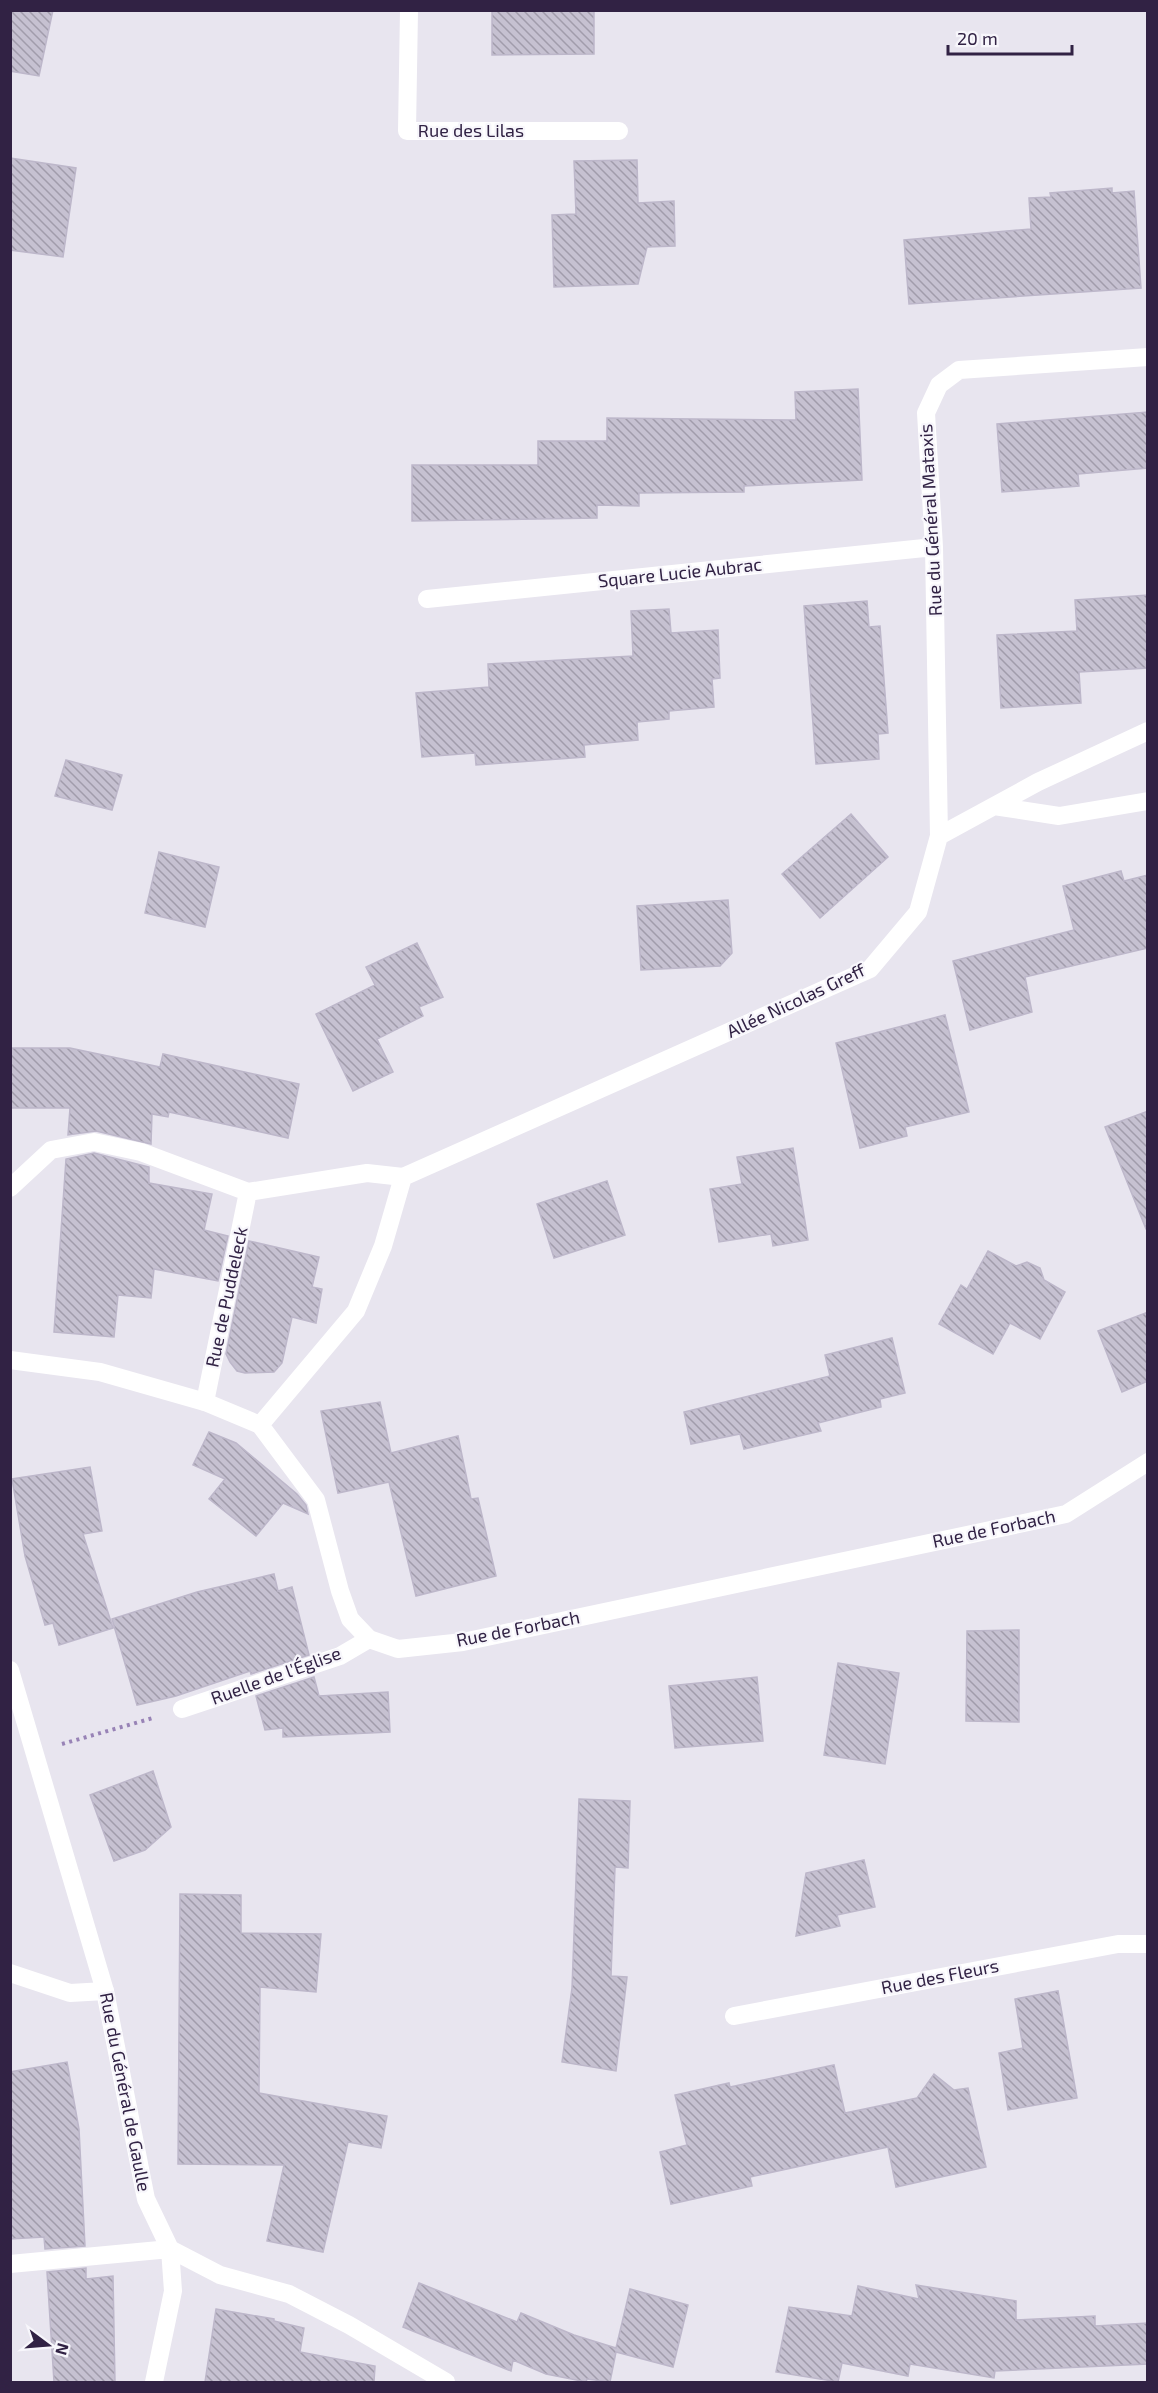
<svg xmlns="http://www.w3.org/2000/svg" width="1158" height="2393" viewBox="0 0 1158 2393" font-family="'Exo 2',sans-serif">
<style>
.building{fill:url(#building-back-hatch);stroke:#bdb7ca;stroke-width:1.5}
.lines{fill:none;stroke-linecap:round;stroke-linejoin:round}
.path{stroke:#9883b6;stroke-width:4;stroke-dasharray:3 4.5;stroke-linecap:butt}
.lane{stroke:#fff;stroke-width:18}
.street{stroke:#fff;stroke-width:18}
.labels{text-anchor:middle;stroke-width:4.5;stroke-linejoin:round;paint-order:stroke}
.street-label{font-size:18px;fill:#312244;stroke:#f7f6fb}
</style>
<defs>
<pattern id="building-back-hatch" width="6" height="6" patternUnits="userSpaceOnUse" patternTransform="scale(1.5)"><rect width="6" height="6" fill="#c6c1d1"/><path d="M-1 5l2 2M0 0l6 6M5-1l2 2" fill="none" stroke="#a19cab"/></pattern>
</defs>
<rect width="100%" height="100%" fill="#e8e5ef"/>
<path class="building" d="M 10,10 L 53,10 L 39,76 L 10,71 Z
M 492,10 L 594,10 L 594,54 L 492,55 Z
M 10,158 L 76,168 L 63,257 L 10,250 Z
M 637,160 L 638,203 L 674,201 L 675,246 L 647,247 L 638,284 L 554,287 L 552,215 L 576,214 L 574,161 Z
M 1112,188 L 1112,193 L 1134,191 L 1141,288 L 909,304 L 904,240 L 1031,229 L 1029,198 L 1051,197 L 1050,193 Z
M 858,389 L 862,480 L 744,486 L 744,492 L 639,493 L 639,506 L 597,505 L 597,518 L 412,521 L 412,465 L 538,465 L 538,441 L 607,441 L 607,418 L 796,420 L 795,392 Z
M 1148,412 L 1148,468 L 1078,474 L 1079,486 L 1002,492 L 997,424 Z
M 1148,595 L 1148,668 L 1079,672 L 1081,703 L 1001,708 L 997,635 L 1077,631 L 1075,600 Z
M 867,601 L 869,627 L 880,626 L 888,733 L 878,734 L 879,759 L 816,764 L 804,606 Z
M 669,609 L 671,633 L 718,630 L 720,678 L 712,679 L 714,707 L 669,711 L 669,719 L 637,722 L 638,740 L 584,745 L 585,757 L 476,765 L 475,753 L 422,757 L 416,693 L 489,687 L 488,664 L 633,656 L 631,611 Z
M 66,760 L 122,775 L 112,810 L 55,796 Z
M 851,814 L 888,857 L 820,918 L 782,874 Z
M 159,852 L 219,867 L 205,927 L 145,913 Z
M 1121,871 L 1124,881 L 1148,875 L 1148,948 L 1025,977 L 1032,1012 L 970,1030 L 953,961 L 1074,930 L 1063,886 Z
M 728,900 L 732,953 L 720,966 L 641,970 L 637,906 Z
M 417,943 L 443,997 L 419,1007 L 423,1016 L 377,1039 L 393,1072 L 353,1091 L 316,1014 L 375,985 L 366,967 Z
M 945,1015 L 969,1112 L 905,1127 L 907,1136 L 860,1148 L 836,1043 Z
M 10,1048 L 70,1048 L 160,1067 L 163,1054 L 299,1084 L 288,1138 L 169,1112 L 168,1117 L 152,1114 L 151,1144 L 96,1131 L 68,1135 L 70,1108 L 10,1108 Z
M 1148,1111 L 1148,1229 L 1146,1229 L 1105,1127 Z
M 793,1148 L 808,1240 L 773,1246 L 771,1234 L 719,1242 L 710,1189 L 742,1184 L 737,1157 Z
M 94,1153 L 149,1167 L 149,1183 L 212,1194 L 204,1230 L 228,1236 L 218,1281 L 154,1269 L 151,1298 L 118,1295 L 114,1337 L 54,1332 L 66,1159 Z
M 607,1181 L 625,1235 L 554,1258 L 537,1204 Z
M 249,1241 L 319,1257 L 312,1287 L 322,1289 L 316,1323 L 292,1317 L 282,1363 L 274,1372 L 245,1373 L 237,1371 L 230,1362 L 226,1354 Z
M 988,1251 L 1016,1266 L 1027,1262 L 1040,1268 L 1044,1280 L 1065,1292 L 1040,1339 L 1010,1323 L 993,1354 L 939,1324 L 961,1285 L 967,1289 Z
M 1148,1312 L 1148,1381 L 1122,1392 L 1098,1331 Z
M 892,1338 L 905,1393 L 880,1399 L 881,1407 L 818,1423 L 821,1431 L 744,1449 L 740,1434 L 691,1444 L 684,1412 L 830,1376 L 825,1355 Z
M 380,1402 L 391,1453 L 458,1436 L 471,1499 L 478,1498 L 496,1576 L 416,1596 L 389,1482 L 338,1493 L 321,1411 Z
M 209,1432 L 236,1443 L 297,1494 L 306,1505 L 308,1514 L 283,1503 L 256,1536 L 209,1499 L 225,1479 L 193,1465 Z
M 90,1467 L 102,1531 L 83,1534 L 113,1628 L 59,1645 L 53,1623 L 45,1625 L 25,1556 L 12,1479 Z
M 274,1574 L 278,1591 L 292,1587 L 309,1655 L 251,1674 L 250,1671 L 176,1696 L 137,1705 L 112,1619 L 197,1592 Z
M 1019,1630 L 1019,1722 L 966,1721 L 967,1631 Z
M 838,1663 L 899,1673 L 885,1764 L 824,1755 Z
M 314,1677 L 319,1696 L 388,1692 L 390,1732 L 283,1737 L 283,1728 L 265,1730 L 256,1696 Z
M 757,1677 L 763,1741 L 675,1748 L 669,1686 Z
M 153,1771 L 171,1827 L 145,1850 L 114,1861 L 90,1795 Z
M 579,1799 L 630,1801 L 628,1868 L 615,1867 L 611,1976 L 627,1977 L 616,2071 L 562,2062 L 572,1988 Z
M 864,1860 L 875,1907 L 837,1915 L 840,1926 L 796,1936 L 806,1873 Z
M 180,1894 L 241,1895 L 241,1933 L 321,1934 L 316,1992 L 260,1987 L 259,2093 L 387,2116 L 381,2148 L 348,2142 L 323,2252 L 267,2241 L 284,2165 L 178,2164 Z
M 1058,1991 L 1077,2098 L 1008,2110 L 999,2053 L 1023,2048 L 1015,1999 Z
M 67,2062 L 79,2129 L 85,2246 L 45,2249 L 44,2237 L 10,2239 L 10,2072 Z
M 834,2065 L 845,2113 L 917,2098 L 934,2074 L 954,2090 L 968,2088 L 986,2167 L 896,2187 L 888,2147 L 750,2177 L 752,2186 L 671,2204 L 660,2152 L 687,2145 L 675,2095 L 729,2083 L 730,2087 Z
M 86,2268 L 86,2279 L 113,2276 L 115,2382 L 54,2382 L 47,2272 Z
M 419,2283 L 517,2322 L 521,2313 L 574,2335 L 616,2348 L 630,2289 L 688,2305 L 673,2367 L 616,2352 L 610,2382 L 587,2379 L 586,2382 L 546,2374 L 513,2360 L 511,2371 L 403,2327 Z
M 916,2285 L 1016,2301 L 1016,2320 L 1095,2316 L 1095,2326 L 1148,2323 L 1148,2364 L 995,2371 L 994,2378 L 910,2364 L 908,2376 L 842,2363 L 838,2382 L 776,2372 L 789,2307 L 852,2316 L 858,2286 L 919,2299 Z
M 216,2309 L 274,2319 L 274,2321 L 304,2328 L 300,2352 L 375,2366 L 374,2382 L 205,2382 Z"/>
<g class="lines">
<path class="path" d="M 62,1744 L 153,1718"/>
<path class="lane" d="M 10,1188 L 51,1150 L 94,1142 L 141,1152 L 248,1192 L 367,1173 L 403,1177
M 205,1402 L 248,1192
M 182,1709 L 340,1656 L 369,1639
M 10,1973 L 70,1993 L 105,1991"/>
<path class="street" d="M 409,10 L 407,131 L 619,131
M 427,599 L 934,547
M 994,806 L 1059,816 L 1148,801
M 939,836 L 934,547 L 926,413 L 939,385 L 959,370 L 1148,357
M 10,1360 L 100,1372 L 205,1402 L 260,1425 L 316,1500 L 340,1591 L 350,1619 L 369,1639 L 398,1649 L 463,1642 L 1066,1514 L 1148,1462
M 260,1425 L 356,1311 L 383,1246 L 403,1177 L 870,969 L 918,912 L 939,836 L 1038,782 L 1148,731
M 10,1670 L 105,1991 L 146,2199 L 170,2249 L 220,2275 L 289,2294 L 349,2325 L 446,2382
M 734,2016 L 1118,1944 L 1148,1944
M 10,2264 L 170,2249
M 154,2382 L 173,2291 L 170,2249"/>
</g>
<g class="labels">
<g class="street-label">
<text x="471" y="137">Rue des Lilas</text>
<text transform="translate(931 520) rotate(-93)" y="6">Rue du Général Mataxis</text>
<text transform="translate(680 573) rotate(-6)" y="6">Square Lucie Aubrac</text>
<text transform="translate(796 1001) rotate(-25)" y="6">Allée Nicolas Greff</text>
<text transform="translate(227 1297) rotate(-78)" y="6">Rue de Puddeleck</text>
<text transform="translate(994 1529) rotate(-12)" y="6">Rue de Forbach</text>
<text transform="translate(518 1629) rotate(-11)" y="6">Rue de Forbach</text>
<text transform="translate(276 1676) rotate(-20)" y="6">Ruelle de l'Église</text>
<text transform="translate(940 1977) rotate(-11)" y="6">Rue des Fleurs</text>
<text transform="translate(125 2092) rotate(79)" y="6">Rue du Général de Gaulle</text>
</g>
</g>
<rect width="1158" height="2393" fill="none" stroke="#312244" stroke-width="24"/>
<g transform="translate(48 2345) rotate(106)" stroke="#f7f6fb" stroke-width="4.5" paint-order="stroke">
<path d="M0-4.5L10 22L0 15L-10 22Z" fill="#312244"/>
<text y="-9" font-size="16" font-weight="bold" text-anchor="middle" fill="#312244">N</text>
</g>
<path d="M948 45v9h124v-9" fill="none" stroke="#312244" stroke-width="3"/>
<text x="957" y="45" font-size="18" fill="#312244" stroke="#f7f6fb" stroke-width="4.5" paint-order="stroke">20 m</text>
</svg>
